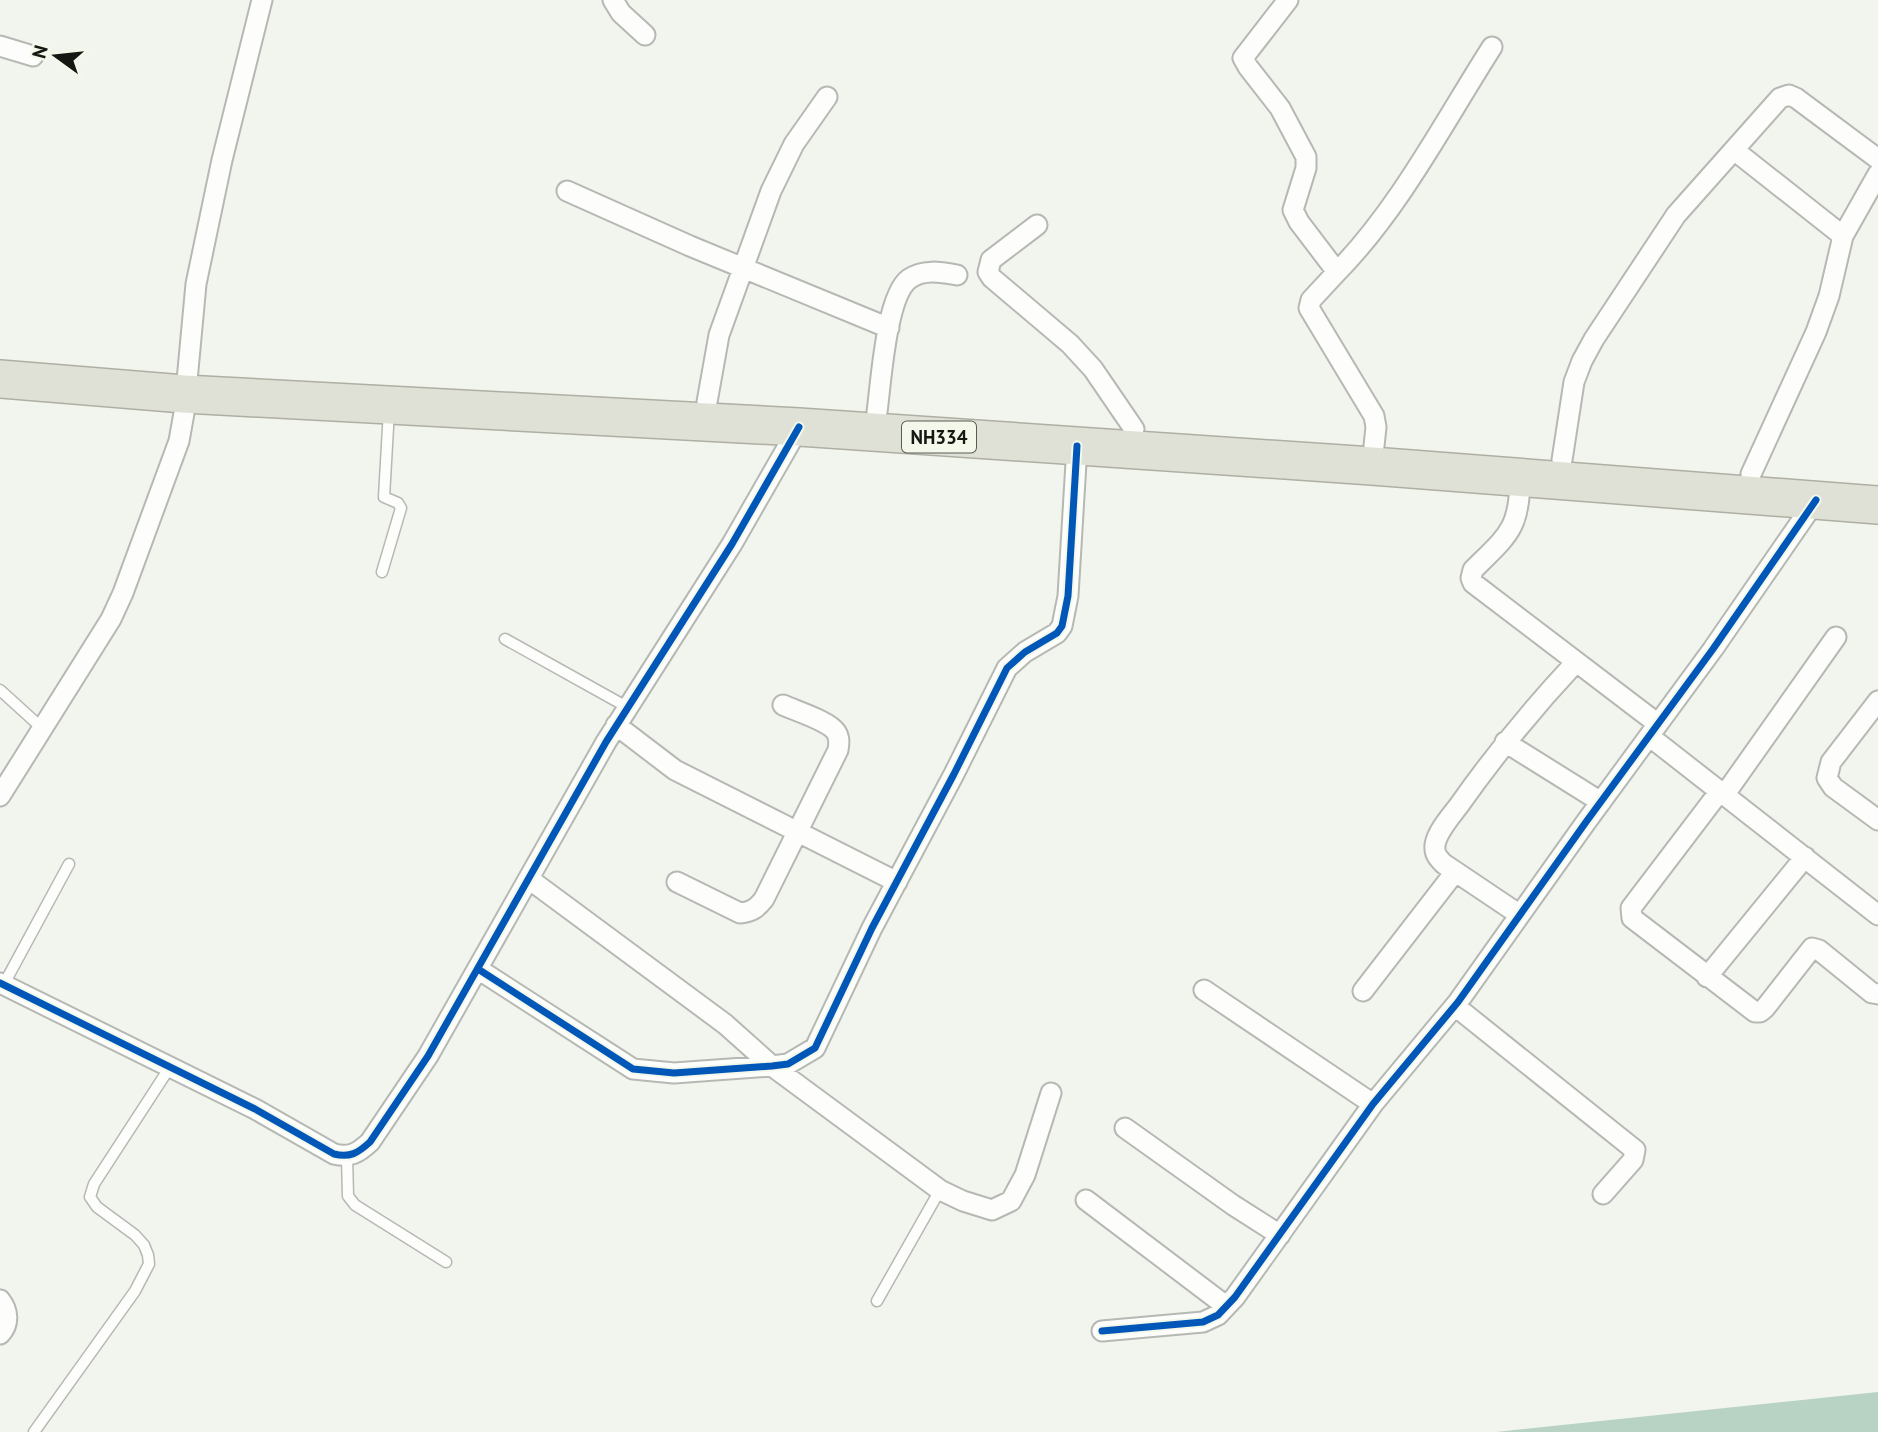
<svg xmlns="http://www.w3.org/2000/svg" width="1878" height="1432" viewBox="0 0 1878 1432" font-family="'PT Sans',sans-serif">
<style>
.water{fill:#b8d3c4}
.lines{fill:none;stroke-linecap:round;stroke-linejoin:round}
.lane-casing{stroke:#b6b8b3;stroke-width:13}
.street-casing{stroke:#b6b8b3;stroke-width:23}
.highway-casing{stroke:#aeafa2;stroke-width:40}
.lane{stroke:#fdfefc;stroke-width:10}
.street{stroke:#fdfefc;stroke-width:19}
.highway{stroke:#e0e1d6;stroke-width:37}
.cycleway-casing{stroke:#f3f8eb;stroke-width:11}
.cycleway{stroke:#0057b8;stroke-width:7}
.labels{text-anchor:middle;stroke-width:5;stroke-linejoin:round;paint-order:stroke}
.shield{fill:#f3f8eb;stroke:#585a54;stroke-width:2}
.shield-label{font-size:19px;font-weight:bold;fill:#151713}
</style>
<rect width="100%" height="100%" fill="#f2f5ee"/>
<path class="water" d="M 1878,1392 L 1878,1432 L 1496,1432 Z"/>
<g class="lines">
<defs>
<path id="lane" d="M 382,572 L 401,508 L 398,503 L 384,497 L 389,410
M 505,639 L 627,707
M 0,690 L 43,729
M 4,984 L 69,864
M 347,1157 L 348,1196 L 355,1205 L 446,1262
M 877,1301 L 940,1190
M 34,1432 L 135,1291 L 149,1264 L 148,1255 L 144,1245 L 135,1235 L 97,1207 L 90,1197 L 94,1184 L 170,1067"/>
<path id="street" d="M 613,0 L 621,13 L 645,35
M 1288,0 L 1243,58 L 1248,67 L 1280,108 L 1306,157 L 1306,168 L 1293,210 L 1299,222 L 1337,272 L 1311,300 L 1309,308 L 1374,416 L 1376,427 L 1374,446
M 0,46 L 33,56
M 1734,150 L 1843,236
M 567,191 L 690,246 L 889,328
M 1037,225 L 991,260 L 988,272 L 992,278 L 1070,344 L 1093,369 L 1134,429
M 1337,272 C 1399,209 1444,122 1492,47
M 707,402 L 719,335 L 771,191 L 794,144 L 827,97
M 877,412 C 881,383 886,296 909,279 C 923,269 940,272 957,275
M 1562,460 L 1574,382 L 1582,361 L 1594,339 L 1676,215 L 1780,98 L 1789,95 L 1796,98 L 1878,159
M 1751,474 L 1816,332 L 1829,296 L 1843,236 L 1878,174
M 1520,477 C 1520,529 1508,535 1473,570 L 1471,578 L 1473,583 L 1658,724
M 1878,701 L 1831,762 L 1827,778 L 1833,787 L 1878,820
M 616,725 L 675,770 L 897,882
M 1649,736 L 1878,915
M 1505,742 L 1601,802
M 1720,791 L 1631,908 L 1632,918 L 1755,1012 L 1760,1012 L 1765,1008 L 1812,948 L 1819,950 L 1872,993 L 1878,994
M 1725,794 L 1836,637
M 0,796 L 111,619 L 123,593 L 179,441 L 184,413 L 196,284 L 222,160 L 262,0
M 529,879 L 725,1024 L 772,1066 L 940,1190 L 963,1201 L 992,1210 L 1011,1201 L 1025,1175 L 1051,1093
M 677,882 L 740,913 C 752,912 757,908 764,899 L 838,750 C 839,744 840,738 836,732 C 829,721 796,711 783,705
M 1520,915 L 1444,864 C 1438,858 1434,854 1435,845 C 1437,831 1452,815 1460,804 C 1496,753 1534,707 1576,662
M 478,969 L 633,1069 L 674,1073 L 772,1066 L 788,1064 L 815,1048 L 872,928 L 954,774 L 1007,668 L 1025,652 L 1057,633 L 1062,626 L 1068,596 L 1077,446
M 1707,977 L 1805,857
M 0,983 L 255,1109 L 334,1154 C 350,1158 358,1153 370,1142 L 428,1056 L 606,742 L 732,544 L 799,427
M 1204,990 L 1373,1104
M 1363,991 L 1455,872
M 1455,1006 L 1635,1150 L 1633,1160 L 1603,1194
M 1125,1128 L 1233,1205 L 1280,1235
M 1086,1200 L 1226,1306
M 0,1300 C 8,1310 10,1324 0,1334
M 1102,1331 L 1203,1322 L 1218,1315 L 1235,1297 L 1373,1104 L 1458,1002 L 1586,822 L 1713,649 L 1816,500"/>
<path id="highway" d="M 0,379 L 184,394 L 799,427 L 1372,466 L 1878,505"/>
</defs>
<use href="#lane" class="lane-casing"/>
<use href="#street" class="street-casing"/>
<use href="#highway" class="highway-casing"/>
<use href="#lane" class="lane"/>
<use href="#street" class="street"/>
<use href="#highway" class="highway"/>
<defs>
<path id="cycleway" d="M 478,969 L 633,1069 L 674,1073 L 772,1066 L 788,1064 L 815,1048 L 872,928 L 954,774 L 1007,668 L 1025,652 L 1057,633 L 1062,626 L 1068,596 L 1077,446
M 0,983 L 255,1109 L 334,1154 C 350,1158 358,1153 370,1142 L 428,1056 L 606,742 L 732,544 L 799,427
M 1102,1331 L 1203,1322 L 1218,1315 L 1235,1297 L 1373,1104 L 1458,1002 L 1586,822 L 1713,649 L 1816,500"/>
</defs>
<use href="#cycleway" class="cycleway-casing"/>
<use href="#cycleway" class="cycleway"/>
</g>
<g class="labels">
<rect class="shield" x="902" y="421.5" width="74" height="31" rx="5"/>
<g class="shield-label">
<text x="939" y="444">NH334</text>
</g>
</g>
<g transform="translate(56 56) rotate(285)" stroke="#f3f8eb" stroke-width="5" paint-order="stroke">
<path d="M0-5L12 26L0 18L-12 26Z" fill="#151713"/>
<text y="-10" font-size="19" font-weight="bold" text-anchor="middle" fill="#151713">N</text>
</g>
</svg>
